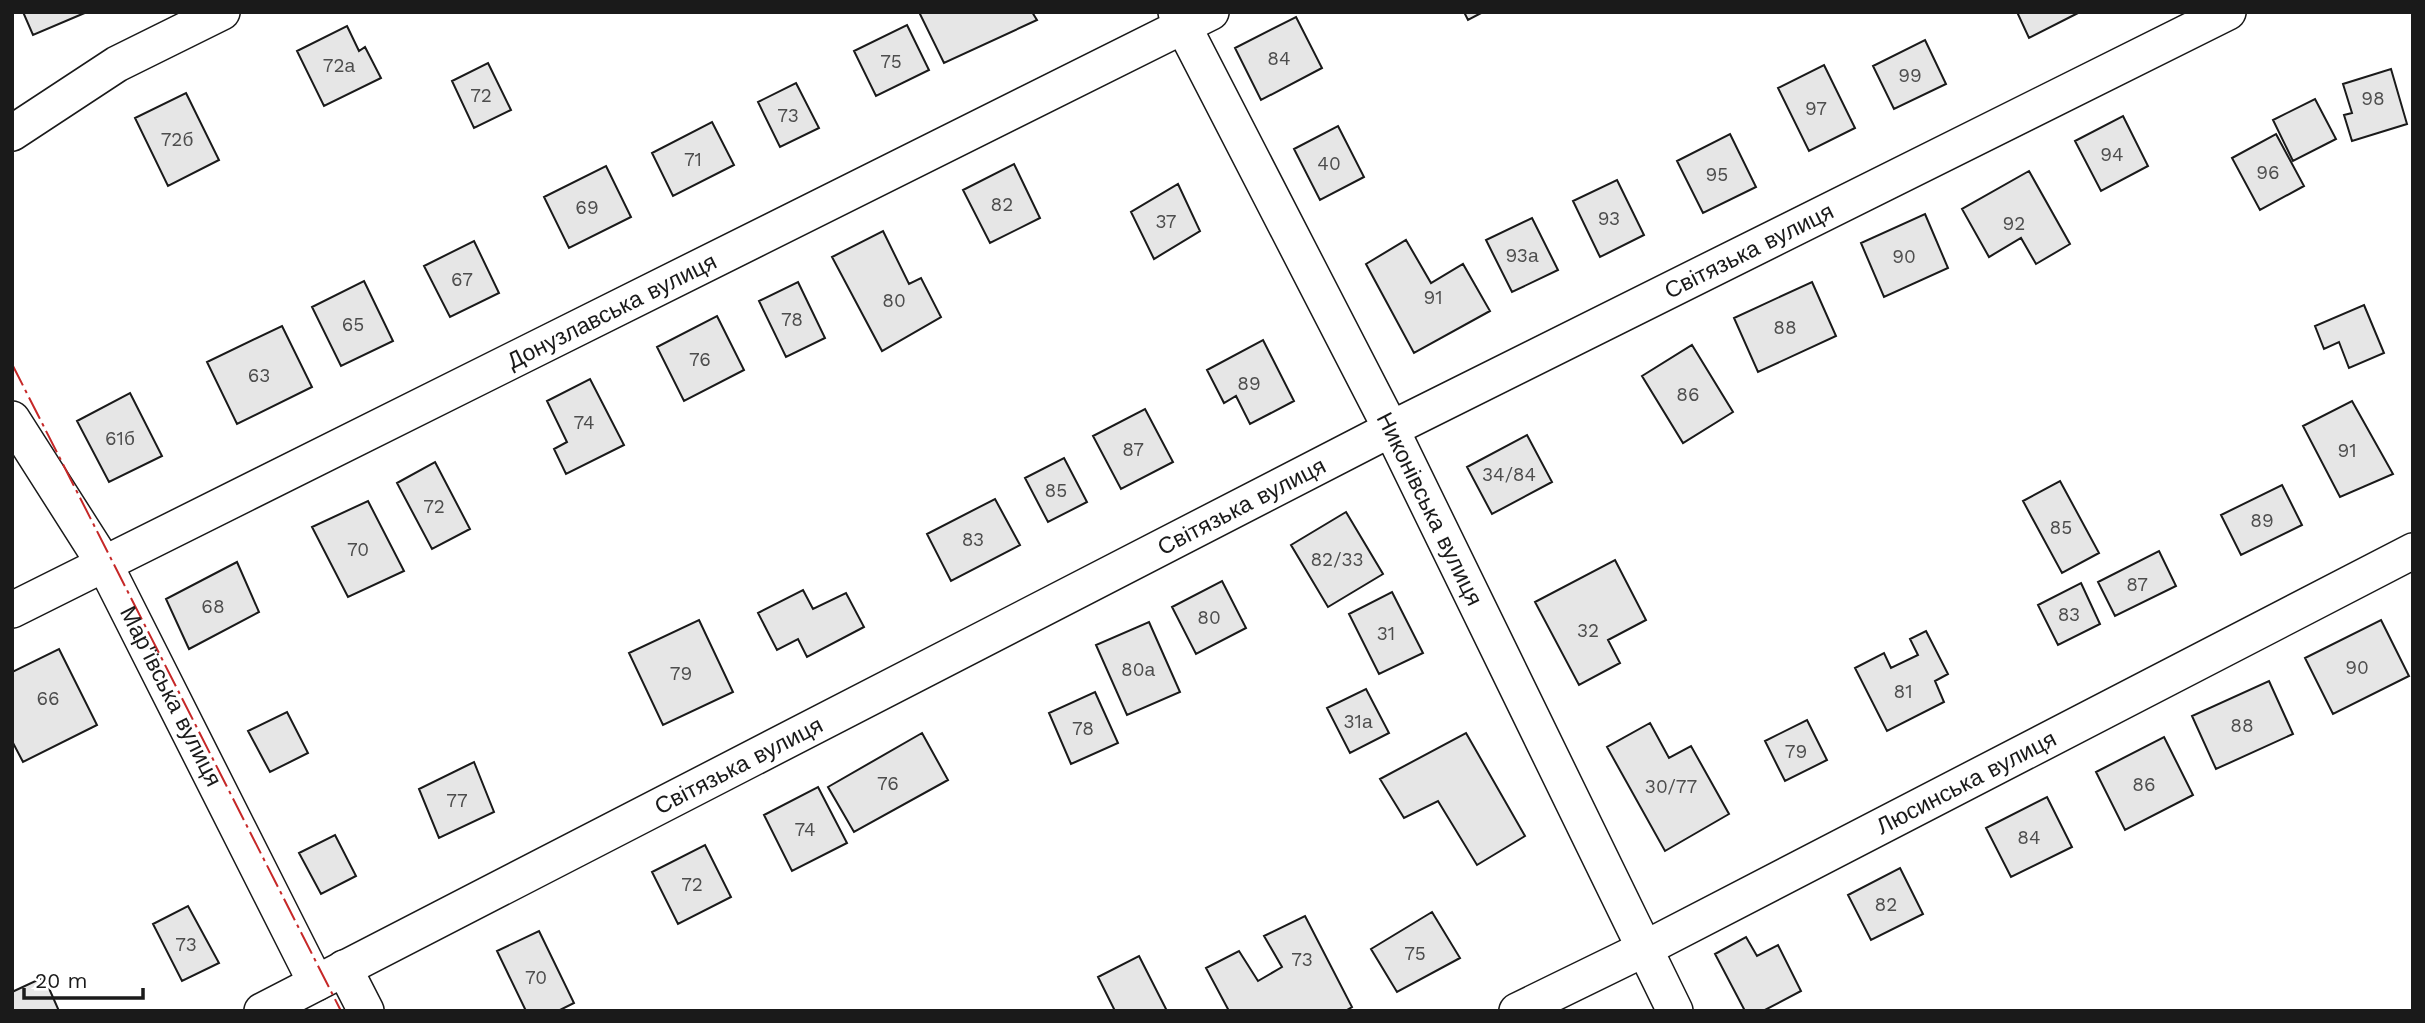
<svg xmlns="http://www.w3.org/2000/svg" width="2425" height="1023" viewBox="0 0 2425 1023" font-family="'Work Sans',sans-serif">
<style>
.building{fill:#e6e6e6;stroke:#1a1a1a;stroke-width:2}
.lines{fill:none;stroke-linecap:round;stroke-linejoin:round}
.street-casing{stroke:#1a1a1a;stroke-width:38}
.street{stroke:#fff;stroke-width:35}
.power{stroke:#c62828;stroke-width:2;stroke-dasharray:24 5 3.5 5;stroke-linecap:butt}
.labels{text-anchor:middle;stroke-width:5;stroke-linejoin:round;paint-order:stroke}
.number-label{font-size:19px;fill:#4d4d4d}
.street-label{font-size:23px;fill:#1a1a1a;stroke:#fff}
</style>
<rect width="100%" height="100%" fill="#fff"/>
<path class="building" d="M 23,12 L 87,12 L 33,35 Z
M 919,12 L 1032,12 L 1037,20 L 944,63 Z
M 1464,12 L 1483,12 L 1468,20 Z
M 2017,12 L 2080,12 L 2029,38 Z
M 1296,17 L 1322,68 L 1261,100 L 1235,48 Z
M 907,25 L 929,70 L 876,96 L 854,51 Z
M 347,26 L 359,51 L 365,47 L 381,78 L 324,106 L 297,51 Z
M 1925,40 L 1946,84 L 1894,109 L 1873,66 Z
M 488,63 L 511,110 L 474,128 L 452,81 Z
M 1824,65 L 1855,128 L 1809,151 L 1778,88 Z
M 2391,69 L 2407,124 L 2352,141 L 2344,115 L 2352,113 L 2343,84 Z
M 796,83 L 819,128 L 780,147 L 758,102 Z
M 186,93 L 219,160 L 168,186 L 135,118 Z
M 2315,99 L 2336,139 L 2293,161 L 2273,120 Z
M 2123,116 L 2148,166 L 2101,191 L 2075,141 Z
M 712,122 L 734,165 L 673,196 L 652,153 Z
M 1338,126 L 1364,177 L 1320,200 L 1294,149 Z
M 1730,134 L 1756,187 L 1703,213 L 1677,161 Z
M 2276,134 L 2304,186 L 2260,210 L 2232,158 Z
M 1014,164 L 1040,218 L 990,243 L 963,190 Z
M 606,166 L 631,217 L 569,248 L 544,197 Z
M 2029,171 L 2070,244 L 2036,264 L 2021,238 L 1989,257 L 1962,209 Z
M 1617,180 L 1644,235 L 1600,257 L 1573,201 Z
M 1178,184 L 1200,231 L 1154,259 L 1131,212 Z
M 1925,214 L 1948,268 L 1884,297 L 1861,243 Z
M 1532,218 L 1558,270 L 1512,292 L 1486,240 Z
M 883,231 L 909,284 L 921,278 L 941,317 L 882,351 L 832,257 Z
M 1406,240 L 1431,283 L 1463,264 L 1490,311 L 1414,353 L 1366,264 Z
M 474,241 L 499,293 L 450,317 L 424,266 Z
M 364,281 L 393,341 L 341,366 L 312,307 Z
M 798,282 L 825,338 L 786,357 L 759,301 Z
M 1812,282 L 1836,336 L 1758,372 L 1734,318 Z
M 2364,305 L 2384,353 L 2349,368 L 2339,342 L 2324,349 L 2315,326 Z
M 717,316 L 744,370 L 684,401 L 657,347 Z
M 282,326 L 312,387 L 237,424 L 207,362 Z
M 1263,340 L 1294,401 L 1250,424 L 1236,396 L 1224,403 L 1207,370 Z
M 1692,345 L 1733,412 L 1683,443 L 1642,376 Z
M 590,379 L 624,445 L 566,474 L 554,449 L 567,442 L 547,401 Z
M 130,393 L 162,456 L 109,482 L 77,421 Z
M 2352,401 L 2393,474 L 2340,497 L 2303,426 Z
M 1145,409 L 1173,462 L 1121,489 L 1093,436 Z
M 1527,435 L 1552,482 L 1492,514 L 1467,467 Z
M 1064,458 L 1087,502 L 1048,522 L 1025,478 Z
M 435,462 L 470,529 L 432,549 L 397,483 Z
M 2060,481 L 2099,553 L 2062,573 L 2023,501 Z
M 2282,485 L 2302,525 L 2241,555 L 2221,515 Z
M 995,499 L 1020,545 L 951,581 L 927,534 Z
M 368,501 L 404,571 L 348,597 L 312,527 Z
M 1346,512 L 1383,574 L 1328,607 L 1291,545 Z
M 2159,551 L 2176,586 L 2115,616 L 2098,582 Z
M 1615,560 L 1646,620 L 1608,640 L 1620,663 L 1579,685 L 1535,602 Z
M 237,562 L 259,612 L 189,649 L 166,599 Z
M 1222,581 L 1246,628 L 1196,654 L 1172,607 Z
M 2081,583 L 2100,624 L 2058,645 L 2038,605 Z
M 803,590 L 813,609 L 846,593 L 864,627 L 807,657 L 798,639 L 777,650 L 758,613 Z
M 1392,592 L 1423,653 L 1379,674 L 1349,614 Z
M 699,620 L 733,692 L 663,725 L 629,653 Z
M 2381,620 L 2409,676 L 2333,714 L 2305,658 Z
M 1149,622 L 1180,692 L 1127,715 L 1096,645 Z
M 1926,631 L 1948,674 L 1935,681 L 1944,702 L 1887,731 L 1855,668 L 1884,653 L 1891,668 L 1918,655 L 1910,639 Z
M 59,649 L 97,725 L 23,762 L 12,741 L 12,672 Z
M 2269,681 L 2293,734 L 2216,769 L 2192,716 Z
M 1366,689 L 1389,733 L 1350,753 L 1327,708 Z
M 1095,692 L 1118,743 L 1071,764 L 1049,713 Z
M 287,712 L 308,753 L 270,772 L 248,731 Z
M 1807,720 L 1827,760 L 1785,781 L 1765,741 Z
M 1650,723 L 1669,758 L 1691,746 L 1729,814 L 1665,851 L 1607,747 Z
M 922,733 L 948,780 L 854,832 L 828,787 Z
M 1466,733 L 1525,836 L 1477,865 L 1438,801 L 1404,818 L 1380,779 Z
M 2164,737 L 2193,795 L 2125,830 L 2096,772 Z
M 474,762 L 494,812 L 439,838 L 419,789 Z
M 818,787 L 847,843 L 792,871 L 764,815 Z
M 2047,797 L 2072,847 L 2011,877 L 1986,828 Z
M 335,835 L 356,876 L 321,894 L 299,853 Z
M 705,845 L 731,897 L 678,924 L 652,872 Z
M 1900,868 L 1923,914 L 1871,940 L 1848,895 Z
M 188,906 L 219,963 L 182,981 L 153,924 Z
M 1432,912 L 1460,958 L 1397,992 L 1371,949 Z
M 1305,916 L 1352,1007 L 1345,1011 L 1229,1011 L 1206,968 L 1239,951 L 1258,981 L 1282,967 L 1264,936 Z
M 539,931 L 574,1003 L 558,1011 L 526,1011 L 497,951 Z
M 1746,937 L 1757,956 L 1778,945 L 1801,991 L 1763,1011 L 1745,1011 L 1715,954 Z
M 1139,956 L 1167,1011 L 1115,1011 L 1098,977 Z
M 44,977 L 59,1011 L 12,1011 L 12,992 Z"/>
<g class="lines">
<defs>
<g id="street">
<path id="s1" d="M 1176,12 L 1391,429 L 1675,1011"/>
<path d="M 12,133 L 117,64 L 222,12"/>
<path id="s2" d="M 12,419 L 105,565 L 316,983"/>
<path id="s3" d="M 12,610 L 1211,12"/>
<path d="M 344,968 L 366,1011"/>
<path id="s4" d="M 262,1011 L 1391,429 L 2228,12"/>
<path id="s5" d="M 1517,1011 L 1644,949 L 2413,551"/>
</g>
</defs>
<use href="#street" class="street-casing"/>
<use href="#street" class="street"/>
<path class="power" d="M 12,364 L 341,1011"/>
</g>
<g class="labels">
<g class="number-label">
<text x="1279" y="65">84</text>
<text x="891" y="68">75</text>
<text x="339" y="72">72а</text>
<text x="1910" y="82">99</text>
<text x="481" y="102">72</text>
<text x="2373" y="105">98</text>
<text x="1816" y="115">97</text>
<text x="788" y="122">73</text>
<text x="177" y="146">72б</text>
<text x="2112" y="161">94</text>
<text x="693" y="166">71</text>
<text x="1329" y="170">40</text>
<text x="2268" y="179">96</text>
<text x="1717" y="181">95</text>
<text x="1002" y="211">82</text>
<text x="587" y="214">69</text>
<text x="1609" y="225">93</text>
<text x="1166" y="228">37</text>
<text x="2014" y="230">92</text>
<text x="1522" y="262">93а</text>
<text x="1904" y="263">90</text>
<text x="462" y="286">67</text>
<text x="1433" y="304">91</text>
<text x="894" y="307">80</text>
<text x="792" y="326">78</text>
<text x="353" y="331">65</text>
<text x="1785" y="334">88</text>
<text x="700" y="366">76</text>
<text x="259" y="382">63</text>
<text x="1249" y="390">89</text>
<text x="1688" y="401">86</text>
<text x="584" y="429">74</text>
<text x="120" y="445">61б</text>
<text x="1133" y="456">87</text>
<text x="2347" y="457">91</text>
<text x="1509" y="481">34/84</text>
<text x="1056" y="497">85</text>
<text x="434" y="513">72</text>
<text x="2262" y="527">89</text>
<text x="2061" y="534">85</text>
<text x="973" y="546">83</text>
<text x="358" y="556">70</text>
<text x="1337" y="566">82/33</text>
<text x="2137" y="591">87</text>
<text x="213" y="613">68</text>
<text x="2069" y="621">83</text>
<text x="1209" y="624">80</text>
<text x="1588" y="637">32</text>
<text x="1386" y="640">31</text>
<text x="2357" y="674">90</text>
<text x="1138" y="676">80а</text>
<text x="681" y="680">79</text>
<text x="1903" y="698">81</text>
<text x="48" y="705">66</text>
<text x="1358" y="728">31а</text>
<text x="2242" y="732">88</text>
<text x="1083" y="735">78</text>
<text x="1796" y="758">79</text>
<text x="888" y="790">76</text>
<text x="2144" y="791">86</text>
<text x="1671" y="793">30/77</text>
<text x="457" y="807">77</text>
<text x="805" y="836">74</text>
<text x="2029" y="844">84</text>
<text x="692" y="891">72</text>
<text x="1886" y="911">82</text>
<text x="186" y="951">73</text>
<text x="1415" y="960">75</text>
<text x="1302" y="966">73</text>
<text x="536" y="984">70</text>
</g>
<g class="street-label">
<text dy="8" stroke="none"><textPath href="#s4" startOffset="1670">Світязька вулиця</textPath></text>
<text dy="8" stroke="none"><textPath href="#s3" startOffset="670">Донузлавська вулиця</textPath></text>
<text dy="8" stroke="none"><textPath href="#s4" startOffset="1102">Світязька вулиця</textPath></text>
<text dy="8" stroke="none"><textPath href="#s1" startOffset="558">Никонівська вулиця</textPath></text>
<text dy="8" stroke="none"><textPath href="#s2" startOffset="320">Мар'ївська вулиця</textPath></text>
<text dy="8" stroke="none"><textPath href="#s4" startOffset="536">Світязька вулиця</textPath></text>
<text dy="8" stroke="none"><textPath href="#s5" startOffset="504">Люсинська вулиця</textPath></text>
</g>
</g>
<rect width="2425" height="1023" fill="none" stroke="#1a1a1a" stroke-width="28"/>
<path d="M24 988v10h119v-10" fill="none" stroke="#1a1a1a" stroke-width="3.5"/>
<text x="35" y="988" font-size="21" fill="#1a1a1a" stroke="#ffffff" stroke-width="5" paint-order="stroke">20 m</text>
</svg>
